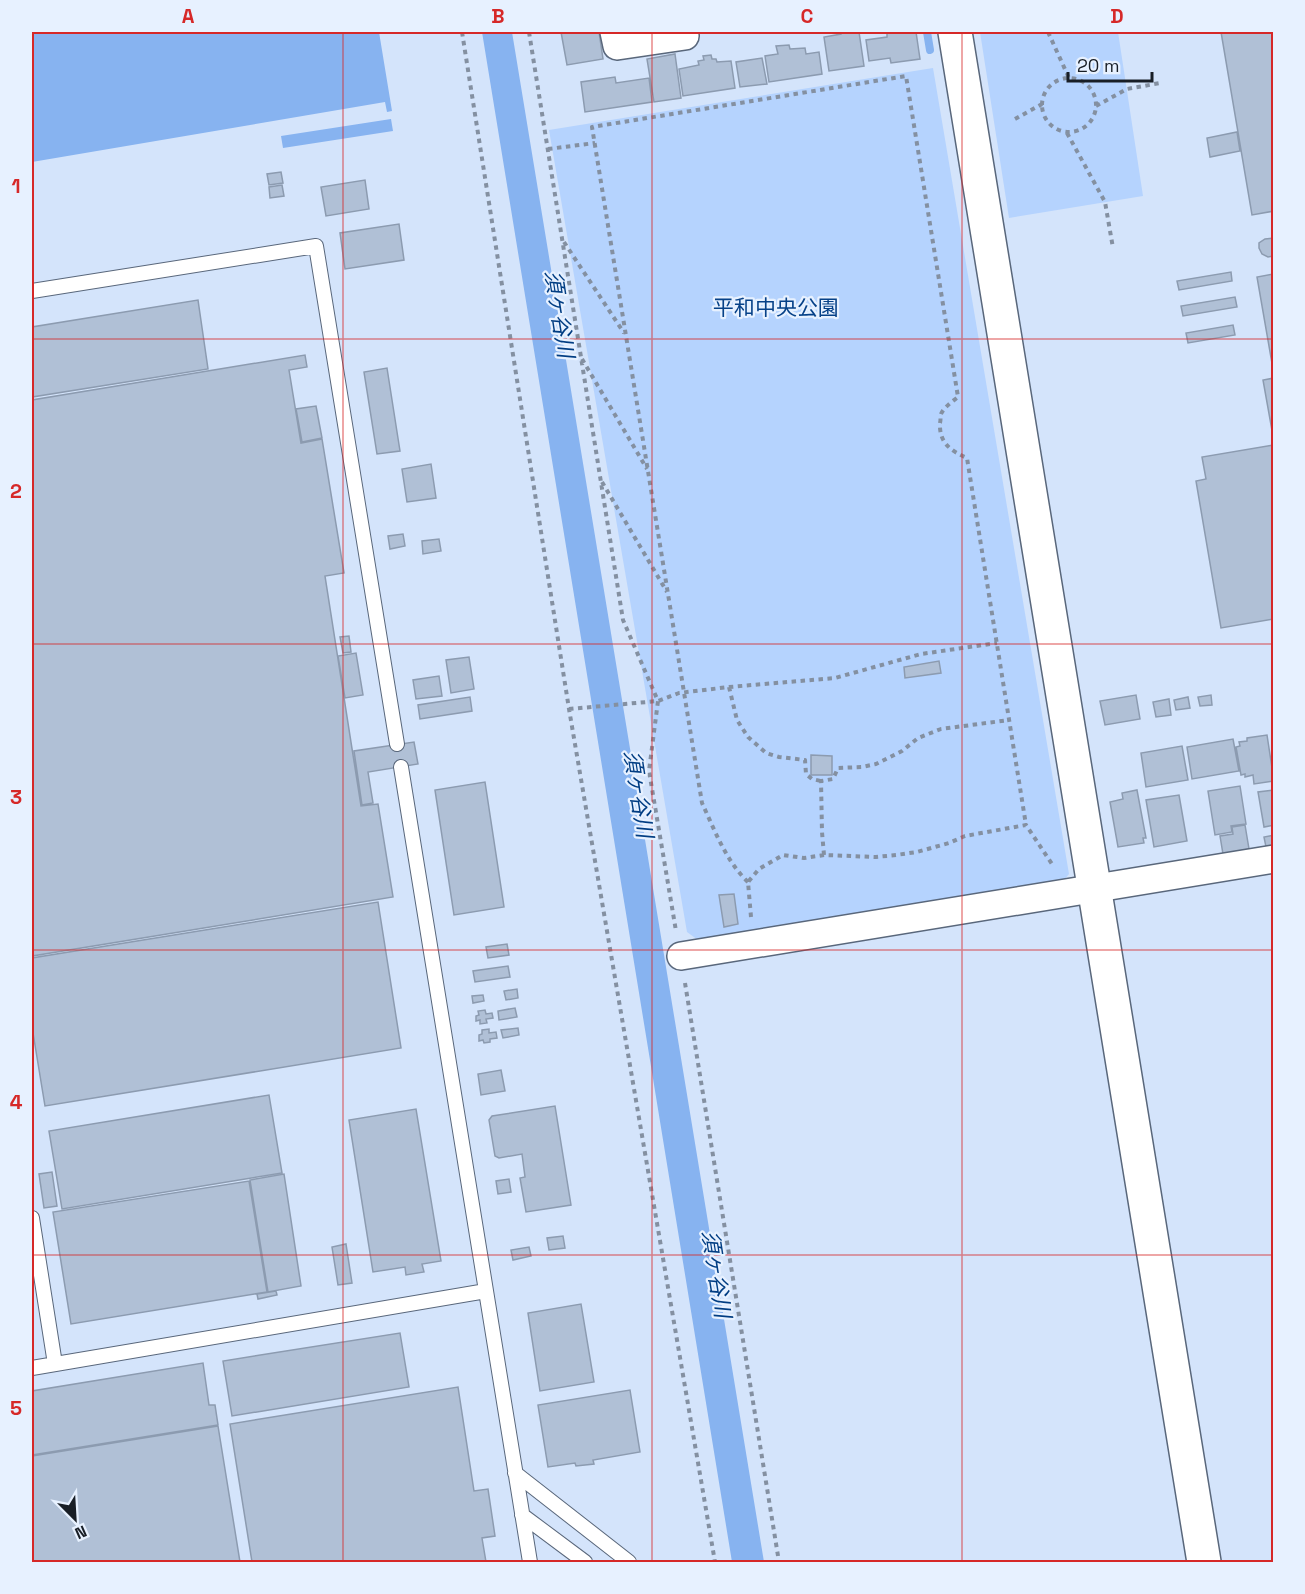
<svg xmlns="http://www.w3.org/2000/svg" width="1305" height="1594" viewBox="0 0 1305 1594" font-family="'Space Grotesk','Noto Sans JP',sans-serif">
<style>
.green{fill:#b5d3fe}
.water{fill:#87b3f0}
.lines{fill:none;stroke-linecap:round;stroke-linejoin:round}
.stream{stroke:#87b3f0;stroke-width:8}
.building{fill:#b0c0d6;stroke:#8c9bb0;stroke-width:1.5}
.service-casing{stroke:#59677b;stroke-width:16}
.minor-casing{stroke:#59677b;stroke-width:30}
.tertiary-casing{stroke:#59677b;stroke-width:36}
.path{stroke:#8490a1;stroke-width:4;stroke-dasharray:4.5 4.5;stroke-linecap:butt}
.service{stroke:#fff;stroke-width:14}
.minor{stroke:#fff;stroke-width:27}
.tertiary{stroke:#fff;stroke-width:33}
.grid{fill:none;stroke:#d62828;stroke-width:1.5;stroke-opacity:0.55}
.labels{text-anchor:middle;stroke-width:4.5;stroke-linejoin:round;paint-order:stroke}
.park-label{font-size:21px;fill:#064188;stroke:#e7f1ff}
.water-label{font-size:22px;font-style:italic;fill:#013d83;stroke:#e7f1ff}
.neatline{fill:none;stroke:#d62828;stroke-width:2}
.grid-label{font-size:20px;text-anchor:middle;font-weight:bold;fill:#d62828}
</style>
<rect width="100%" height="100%" fill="#d4e4fb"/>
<path class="green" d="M 980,32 L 1118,32 L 1143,196 L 1009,218 Z
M 933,68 L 1069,874 L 1063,881 L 698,940 L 687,932 L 549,130 Z"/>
<path class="water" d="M 32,32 L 379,32 L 392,111 L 387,112 L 385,102 L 32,162 Z
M 482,32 L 512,32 L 764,1562 L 732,1562 Z
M 391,119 L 393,131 L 283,148 L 281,136 Z"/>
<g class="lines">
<path class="stream" d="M 927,32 L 930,50"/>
</g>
<path class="building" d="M 561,32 L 599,32 L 603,59 L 567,65 Z
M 841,32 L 859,32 L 864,66 L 829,71 L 824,37 L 841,34 Z
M 887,32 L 916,32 L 920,59 L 891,63 L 890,58 L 869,61 L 866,40 L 887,37 Z
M 1221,32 L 1274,32 L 1274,211 L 1252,215 Z
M 789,45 L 790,49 L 805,48 L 806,54 L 819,52 L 822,74 L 769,82 L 765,56 L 778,54 L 776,46 Z
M 675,54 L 681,98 L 654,102 L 647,59 Z
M 711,55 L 712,59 L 716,59 L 717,62 L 731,61 L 735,88 L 683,96 L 679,69 L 699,65 L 698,61 L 704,60 L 703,56 Z
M 762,58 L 767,84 L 740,87 L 736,62 Z
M 615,77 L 616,83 L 649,78 L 652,102 L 585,112 L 581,82 Z
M 1237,132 L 1240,151 L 1210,157 L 1207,138 Z
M 281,172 L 283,183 L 269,185 L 267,174 Z
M 365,180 L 369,209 L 326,216 L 321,187 Z
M 282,185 L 284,196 L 270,198 L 269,187 Z
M 399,224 L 404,260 L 345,269 L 340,233 Z
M 1274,238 L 1274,256 L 1268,257 L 1262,254 L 1259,248 L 1259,243 L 1265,239 Z
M 1231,272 L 1232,281 L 1179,290 L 1177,281 Z
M 1274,274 L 1274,375 L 1257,277 Z
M 1235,297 L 1237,307 L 1183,316 L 1181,306 Z
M 198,300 L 208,369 L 32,397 L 32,327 Z
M 1233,325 L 1235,335 L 1188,343 L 1186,333 Z
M 305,355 L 307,367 L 289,370 L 301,443 L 322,439 L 344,573 L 325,576 L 361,806 L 378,804 L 393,897 L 32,956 L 32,400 Z
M 387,368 L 400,451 L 377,454 L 364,372 Z
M 1274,378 L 1274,436 L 1273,436 L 1263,380 Z
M 316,406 L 322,438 L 302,442 L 296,409 Z
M 1274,445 L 1274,619 L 1221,628 L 1196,481 L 1206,479 L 1202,457 Z
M 431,464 L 436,498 L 407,502 L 402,469 Z
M 403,534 L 405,546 L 390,549 L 388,536 Z
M 439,539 L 441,551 L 423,554 L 422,541 Z
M 349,636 L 351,652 L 343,653 L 340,637 Z
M 356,653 L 363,695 L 345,698 L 338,656 Z
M 469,657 L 474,689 L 451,693 L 446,660 Z
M 939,661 L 941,673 L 905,678 L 904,667 Z
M 439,676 L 442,696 L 416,699 L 413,680 Z
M 1136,695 L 1140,719 L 1105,725 L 1100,701 Z
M 1211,695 L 1212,705 L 1200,706 L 1198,697 Z
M 470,697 L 472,711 L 420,719 L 418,705 Z
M 1188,697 L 1190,708 L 1176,710 L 1174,700 Z
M 1169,699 L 1171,715 L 1156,717 L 1153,702 Z
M 1267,735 L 1274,781 L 1254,784 L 1253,775 L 1245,777 L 1245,774 L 1241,775 L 1236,747 L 1240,746 L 1239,742 L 1247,741 L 1247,738 Z
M 1233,739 L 1239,771 L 1192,779 L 1187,747 Z
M 414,742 L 418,764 L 368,772 L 373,803 L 362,805 L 354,751 Z
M 1182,746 L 1188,780 L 1146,787 L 1141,753 Z
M 811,755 L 832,756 L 832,775 L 811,775 Z
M 485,782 L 504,907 L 454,915 L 435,790 Z
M 1240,786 L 1246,824 L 1231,826 L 1232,832 L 1215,835 L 1208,791 Z
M 1137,790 L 1146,838 L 1143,838 L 1144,843 L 1118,847 L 1110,802 L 1123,799 L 1122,793 Z
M 1274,790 L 1274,825 L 1264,827 L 1258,792 Z
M 1179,795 L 1187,841 L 1154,847 L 1146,800 Z
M 1245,825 L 1249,849 L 1223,854 L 1220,836 L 1233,834 L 1232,827 Z
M 1274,835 L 1274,846 L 1266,847 L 1264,837 Z
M 734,894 L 738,924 L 724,927 L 719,895 Z
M 378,902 L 401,1048 L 45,1106 L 33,1033 L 32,1033 L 32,958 Z
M 507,944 L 509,955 L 488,958 L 486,947 Z
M 508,966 L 510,977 L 475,982 L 473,971 Z
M 517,989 L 518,998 L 506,1000 L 504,991 Z
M 483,995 L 484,1001 L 473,1003 L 472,996 Z
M 515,1008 L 517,1017 L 499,1020 L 498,1011 Z
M 485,1010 L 486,1014 L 492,1013 L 493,1018 L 486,1019 L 487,1023 L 480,1024 L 480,1020 L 476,1021 L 476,1016 L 479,1015 L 478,1011 Z
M 518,1028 L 519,1035 L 503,1038 L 501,1030 Z
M 489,1029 L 489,1033 L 496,1032 L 497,1038 L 490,1039 L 490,1042 L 484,1043 L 483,1040 L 479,1041 L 479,1035 L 482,1034 L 482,1030 Z
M 501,1070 L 505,1091 L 481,1095 L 478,1074 Z
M 269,1095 L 282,1173 L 62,1209 L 49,1131 Z
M 555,1106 L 571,1205 L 526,1212 L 520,1178 L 525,1177 L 522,1154 L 499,1158 L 495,1156 L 489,1120 L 492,1116 Z
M 416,1109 L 441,1261 L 422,1264 L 424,1272 L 406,1275 L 405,1267 L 373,1272 L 349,1120 Z
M 52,1172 L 57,1206 L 44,1208 L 39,1174 Z
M 284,1174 L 301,1286 L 268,1292 L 250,1180 Z
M 509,1179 L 511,1192 L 498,1194 L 496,1181 Z
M 249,1181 L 267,1292 L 71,1324 L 53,1212 Z
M 563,1236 L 565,1248 L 549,1250 L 547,1238 Z
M 346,1244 L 352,1283 L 338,1285 L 332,1247 Z
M 529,1247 L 531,1256 L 513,1260 L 511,1250 Z
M 276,1291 L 277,1295 L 258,1299 L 257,1294 Z
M 581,1304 L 594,1382 L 540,1391 L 528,1313 Z
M 400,1333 L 409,1387 L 232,1416 L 223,1361 Z
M 203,1363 L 209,1405 L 215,1405 L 218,1425 L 32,1455 L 32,1391 Z
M 458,1387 L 474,1491 L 488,1489 L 495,1536 L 482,1538 L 486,1562 L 249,1562 L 252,1562 L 230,1424 Z
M 630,1390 L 640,1452 L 593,1460 L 594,1464 L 576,1466 L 575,1463 L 548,1467 L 538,1405 Z
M 218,1426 L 240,1562 L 32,1562 L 32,1456 Z"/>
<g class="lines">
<defs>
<path id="service" d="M 32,291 L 316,246 L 397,744
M 401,767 L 530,1562
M 32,1218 L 55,1364
M 32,1368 L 486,1291
M 515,1473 L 629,1562
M 522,1515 L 585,1562"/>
<path id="minor" d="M 614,32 L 617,46 L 685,36 L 684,32
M 681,956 L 1274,859"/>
<path id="tertiary" d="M 955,32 L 1204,1562"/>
</defs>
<use href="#service" class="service-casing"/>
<use href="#minor" class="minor-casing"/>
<use href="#tertiary" class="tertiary-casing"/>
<path class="path" d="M 462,32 L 569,709 L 715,1562
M 529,32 L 623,620 L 658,701 L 649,771 L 676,931
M 1048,32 L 1069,78
M1042 105a27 27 0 1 1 54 0a27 27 0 1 1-54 0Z
M 1096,106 L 1127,89 L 1160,83
M 1015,119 L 1042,104
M 1067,133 L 1105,202 L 1113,248
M 548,149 L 595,143
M 564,242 L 624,333
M 582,359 L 647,469
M 602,482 L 667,592
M 729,687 L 737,720 L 748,737 L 766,753 L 779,757 L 805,760 L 806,774 L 812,779 L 821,781
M 569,709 L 658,701 L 679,693 L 729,687 L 835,678 L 921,654 L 997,643
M 824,855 L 822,832 L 821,781 L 833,779 L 838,768 L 862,767 L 876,764 L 902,751 L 918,738 L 941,729 L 1009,720
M 748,882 C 726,861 715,831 702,803 L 592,127 L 906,76 L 958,397 C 953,401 944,407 941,414 C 940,417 941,420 940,423 C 939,443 951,451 967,458 L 1026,825
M 751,917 L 748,882 L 759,869 L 783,855 L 804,858 L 824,855 L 876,857 L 896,855 L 917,852 L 949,843 L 965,836 L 1026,825 L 1054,867
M 685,983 L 779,1562"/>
<use href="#service" class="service"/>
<use href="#minor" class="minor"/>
<use href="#tertiary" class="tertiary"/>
</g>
<path class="grid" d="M 343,32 L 343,1562M 652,32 L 652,1562M 962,32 L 962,1562M 32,339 L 1274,339M 32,644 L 1274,644M 32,950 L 1274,950M 32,1255 L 1274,1255"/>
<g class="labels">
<g class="park-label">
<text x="776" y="315">平和中央公園</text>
</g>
<g class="water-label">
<text transform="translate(560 314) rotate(81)" y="8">須ヶ谷川</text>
<text transform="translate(639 794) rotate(81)" y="8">須ヶ谷川</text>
<text transform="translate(717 1274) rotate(81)" y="8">須ヶ谷川</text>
</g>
</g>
<rect width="1305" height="1594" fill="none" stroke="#e7f1ff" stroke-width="66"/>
<g transform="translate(75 1519) rotate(156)" stroke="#e7f1ff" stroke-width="4.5" paint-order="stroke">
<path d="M0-4.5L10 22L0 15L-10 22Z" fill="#181e26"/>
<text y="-9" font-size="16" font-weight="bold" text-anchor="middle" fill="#181e26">N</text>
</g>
<path d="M1068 72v9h84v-9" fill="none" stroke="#181e26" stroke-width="3"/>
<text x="1077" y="72" font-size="18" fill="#181e26" stroke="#e7f1ff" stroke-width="4.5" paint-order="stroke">20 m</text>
<rect x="33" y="33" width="1239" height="1528" class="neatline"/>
<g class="grid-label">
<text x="188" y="23">A</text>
<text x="498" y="23">B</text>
<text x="807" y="23">C</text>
<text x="1117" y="23">D</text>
<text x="16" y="193">1</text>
<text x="16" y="498">2</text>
<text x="16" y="804">3</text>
<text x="16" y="1109">4</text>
<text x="16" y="1415">5</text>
</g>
</svg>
